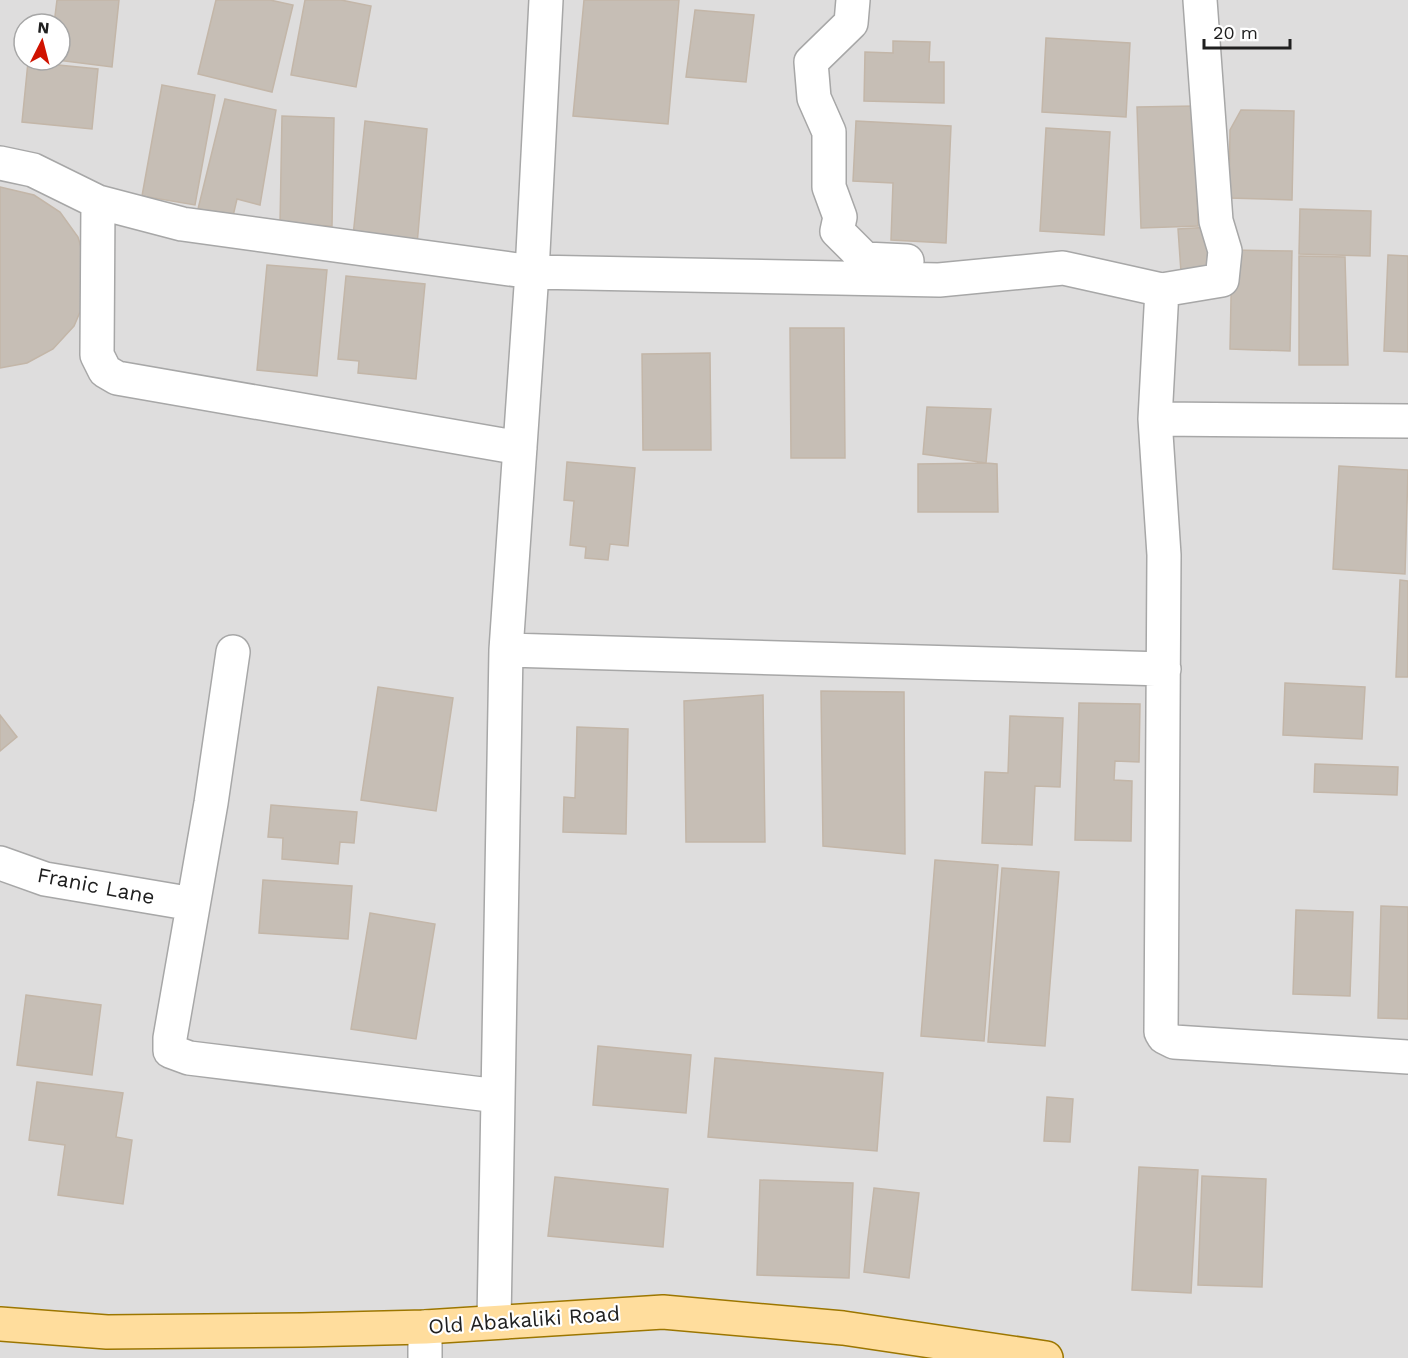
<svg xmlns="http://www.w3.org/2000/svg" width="1408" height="1358" viewBox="0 0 1408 1358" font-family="'Work Sans',sans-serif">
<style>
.residential{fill:#dedddd;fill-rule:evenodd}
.building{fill:#c6beb5;stroke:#c3b6a8;stroke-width:1.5}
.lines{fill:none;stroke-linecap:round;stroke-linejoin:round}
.minor-casing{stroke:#a7a7a7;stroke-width:36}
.major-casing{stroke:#9c7600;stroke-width:36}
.minor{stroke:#fff;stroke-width:33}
.major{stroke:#ffdd9d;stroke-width:33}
.labels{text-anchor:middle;stroke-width:4.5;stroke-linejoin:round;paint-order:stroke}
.street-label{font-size:21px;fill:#202020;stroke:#fff}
</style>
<rect width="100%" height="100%" fill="#f1eee6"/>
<path class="residential" d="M 0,0 L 1408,0 L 1408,1358 L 0,1358 ZM 24,24 L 60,24 L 60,60 L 24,60 Z"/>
<path class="building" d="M 57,0 L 119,0 L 112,67 L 57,60 L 60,60 L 60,24 L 54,24 Z
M 216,0 L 270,0 L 293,5 L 272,92 L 198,74 Z
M 305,0 L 341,0 L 371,6 L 356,87 L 291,75 Z
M 584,0 L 679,0 L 668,124 L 573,116 Z
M 695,10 L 754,15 L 746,82 L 686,77 Z
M 1046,38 L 1130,43 L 1126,117 L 1042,112 Z
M 893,41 L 930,42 L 929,62 L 944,62 L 944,103 L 864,101 L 865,52 L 893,53 Z
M 28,62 L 98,69 L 92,129 L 22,122 Z
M 162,85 L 215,95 L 195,205 L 142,196 Z
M 225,99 L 276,110 L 260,205 L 237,199 L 233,216 L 198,209 Z
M 1195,106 L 1198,226 L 1141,228 L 1137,107 Z
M 1241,110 L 1294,111 L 1292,200 L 1229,198 L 1230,130 Z
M 282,116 L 334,118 L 332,226 L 280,224 Z
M 365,121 L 427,129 L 417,245 L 353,236 Z
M 856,121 L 951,126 L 946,243 L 891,240 L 893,183 L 853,181 Z
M 1046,128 L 1110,132 L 1104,235 L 1040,231 Z
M 0,187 L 34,195 L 60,212 L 78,237 L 87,267 L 86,298 L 74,326 L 53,349 L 27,363 L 0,368 Z
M 1300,209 L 1371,211 L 1370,256 L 1299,254 Z
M 1211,227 L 1214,271 L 1181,272 L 1178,229 Z
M 1232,250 L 1292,251 L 1290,351 L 1230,349 Z
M 1388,255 L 1408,256 L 1408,352 L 1384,351 Z
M 1299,256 L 1345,257 L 1348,365 L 1299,365 Z
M 267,265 L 327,270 L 317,376 L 257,370 Z
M 346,276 L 425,284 L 416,379 L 358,373 L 359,361 L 338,359 Z
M 790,328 L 844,328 L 845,458 L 791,458 Z
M 710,353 L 711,450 L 643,450 L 642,354 Z
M 927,407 L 991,409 L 986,463 L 923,454 Z
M 567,462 L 635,468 L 628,546 L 610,544 L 608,560 L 585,558 L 586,547 L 570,545 L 574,501 L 564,500 Z
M 986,463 L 997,464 L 998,512 L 918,512 L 918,464 Z
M 1339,466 L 1408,470 L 1405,574 L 1333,569 Z
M 1400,580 L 1408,581 L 1408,677 L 1396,677 Z
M 1285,683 L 1365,687 L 1362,739 L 1283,735 Z
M 378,687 L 453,698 L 436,811 L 361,800 Z
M 821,691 L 904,692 L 905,854 L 823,846 Z
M 763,695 L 765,842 L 686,842 L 684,701 Z
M 1079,703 L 1140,704 L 1139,762 L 1115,761 L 1114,780 L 1132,781 L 1131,841 L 1075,840 Z
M 0,715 L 17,737 L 0,751 Z
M 1010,716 L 1063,718 L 1060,787 L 1035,786 L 1032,845 L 982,843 L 985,772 L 1008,773 Z
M 577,727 L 628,729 L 626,834 L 563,832 L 564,797 L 575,798 Z
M 1315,764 L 1398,767 L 1397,795 L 1314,792 Z
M 271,805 L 357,812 L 354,843 L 340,842 L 338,864 L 282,859 L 283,838 L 268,837 Z
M 935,860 L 998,865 L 984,1041 L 921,1036 Z
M 1002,868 L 1059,872 L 1045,1046 L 988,1042 Z
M 263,880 L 352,886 L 348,939 L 259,933 Z
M 1381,906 L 1408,907 L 1408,1019 L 1378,1018 Z
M 1296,910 L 1353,912 L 1350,996 L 1293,994 Z
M 370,913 L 435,924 L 416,1039 L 351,1029 Z
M 26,995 L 101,1005 L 92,1075 L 17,1065 Z
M 598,1046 L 691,1055 L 686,1113 L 593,1105 Z
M 715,1058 L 883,1073 L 877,1151 L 708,1137 Z
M 37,1082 L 123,1093 L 116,1137 L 132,1140 L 123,1204 L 58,1195 L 65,1145 L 29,1140 Z
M 1047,1097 L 1073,1099 L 1070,1142 L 1044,1141 Z
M 1139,1167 L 1198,1170 L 1191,1293 L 1132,1290 Z
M 1202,1176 L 1266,1179 L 1262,1287 L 1198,1285 Z
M 555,1177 L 668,1189 L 663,1247 L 548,1236 Z
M 760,1180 L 853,1183 L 849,1278 L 757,1275 Z
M 874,1188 L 919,1193 L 909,1278 L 864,1272 Z"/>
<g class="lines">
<defs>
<path id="minor" d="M 853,0 L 851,23 L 811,62 L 814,98 L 829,132 L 829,187 L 840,217 L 837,231 L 865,259 L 907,261
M 1200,0 L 1216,221 L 1225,251 L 1222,280 L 1162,290 L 1155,419 L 1164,555 L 1161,1032 L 1164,1037 L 1174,1042 L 1408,1057
M 0,163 L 33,170 L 98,202 L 182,224 L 532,272 L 939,280 L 1063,268 L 1162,290
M 98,202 L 97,355 L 105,371 L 117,378 L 520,448
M 1155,419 L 1408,421
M 506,650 L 1164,669
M 233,652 L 211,803 L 170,1038 L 170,1051 L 189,1058 L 498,1096
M 0,863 L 45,879 L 193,904
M 494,1321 L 506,650 L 532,272 L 546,0
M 425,1327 L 425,1358"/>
<path id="major" d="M 0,1324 L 107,1332 L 302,1330 L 425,1327 L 663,1312 L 843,1328 L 1046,1358"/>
</defs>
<use href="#minor" class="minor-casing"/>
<use href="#major" class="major-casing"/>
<use href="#minor" class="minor"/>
<use href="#major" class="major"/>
</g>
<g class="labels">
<g class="street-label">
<text transform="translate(96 886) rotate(11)" y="7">Franic Lane</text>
<text transform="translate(524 1320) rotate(-4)" y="7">Old Abakaliki Road</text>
</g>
</g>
<g transform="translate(42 42) rotate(6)"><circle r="28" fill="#ffffff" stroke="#a6a6a6" stroke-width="1.5"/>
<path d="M0-4.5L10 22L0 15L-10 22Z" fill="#d01300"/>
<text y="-9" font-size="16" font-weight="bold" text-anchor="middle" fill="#202020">N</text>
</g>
<path d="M1204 39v9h86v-9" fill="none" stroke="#202020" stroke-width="3"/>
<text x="1213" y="39" font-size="18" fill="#202020" stroke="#ffffff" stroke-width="4.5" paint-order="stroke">20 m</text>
</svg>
